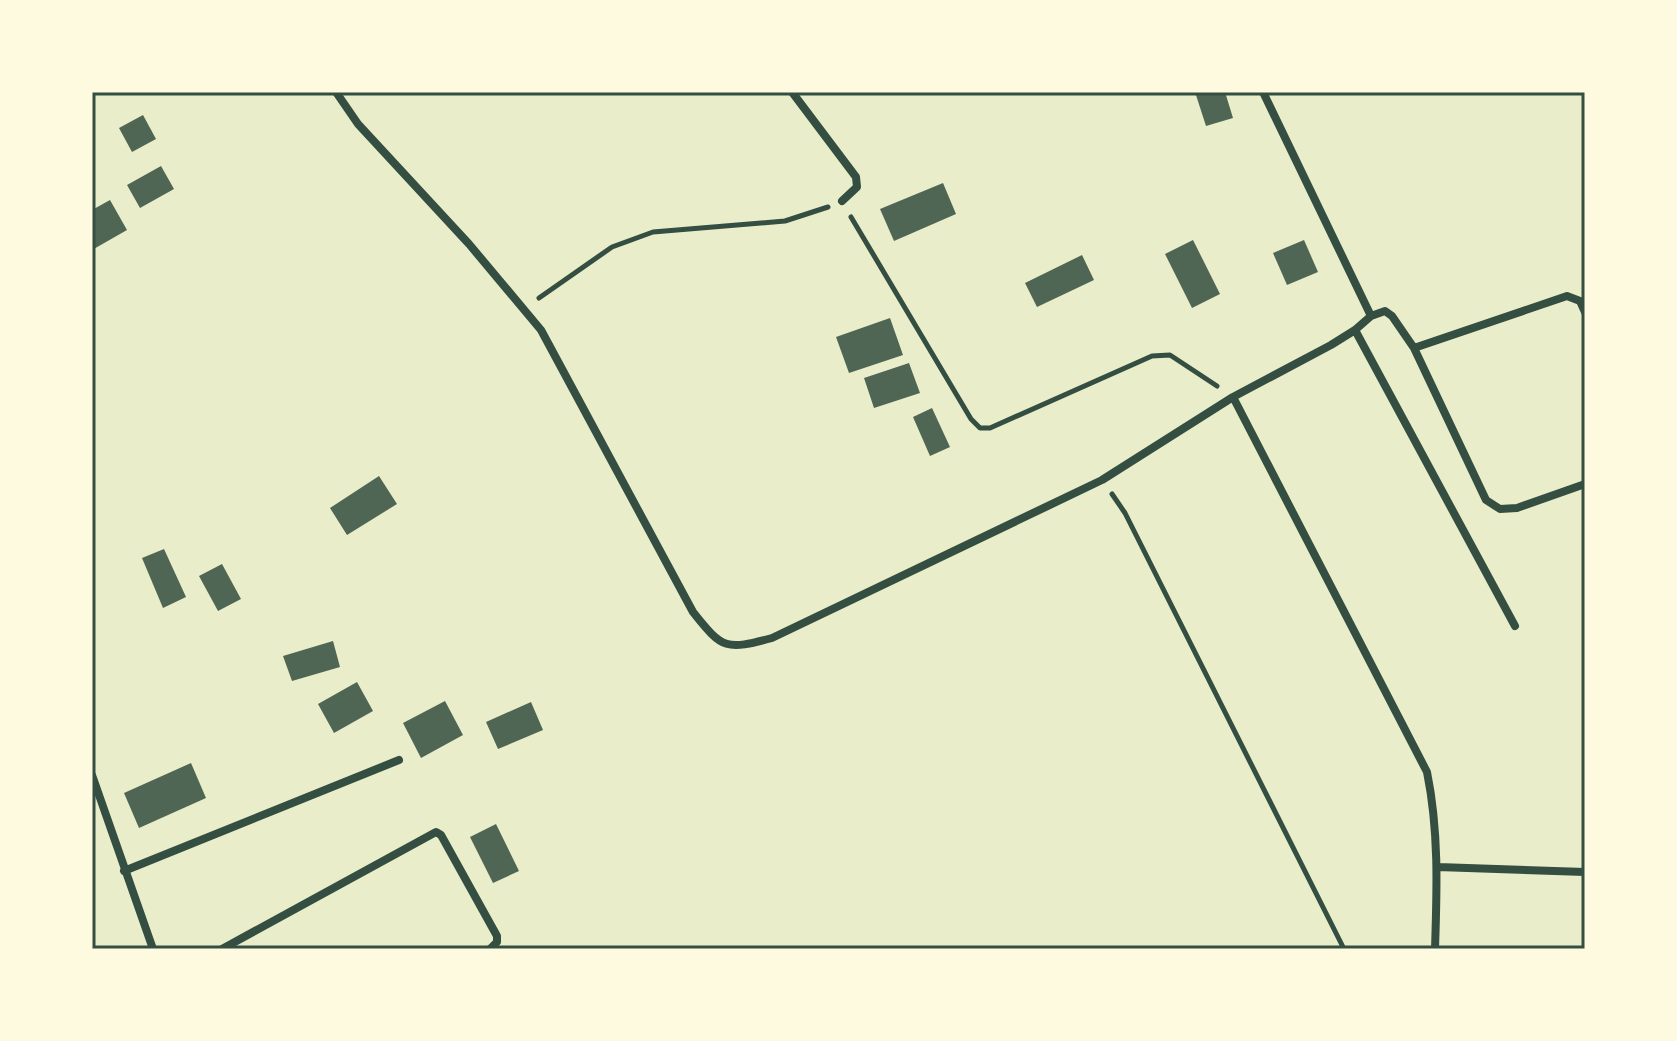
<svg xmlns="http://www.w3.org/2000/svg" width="1677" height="1041" viewBox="0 0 1677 1041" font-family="'Public Sans',sans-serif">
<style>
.building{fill:#4f6655}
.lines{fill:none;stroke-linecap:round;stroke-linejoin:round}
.path{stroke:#344e41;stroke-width:5}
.minor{stroke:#344e41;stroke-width:8}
.neatline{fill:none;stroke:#344e41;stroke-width:3}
</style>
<rect width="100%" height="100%" fill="#e9edc9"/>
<path class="building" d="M 1195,92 L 1225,92 L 1233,118 L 1206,126 Z
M 143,115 L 156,139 L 132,152 L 119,128 Z
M 161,166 L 174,189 L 140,208 L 127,185 Z
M 943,183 L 956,214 L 894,241 L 880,209 Z
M 110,200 L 127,230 L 92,250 L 92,210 Z
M 1193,240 L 1220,294 L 1192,308 L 1165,254 Z
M 1304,240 L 1318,272 L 1287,285 L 1273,253 Z
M 1082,255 L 1094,280 L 1037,307 L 1025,283 Z
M 890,318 L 903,355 L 849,373 L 836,337 Z
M 909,363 L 920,393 L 874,408 L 864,378 Z
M 932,408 L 950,447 L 930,456 L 913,417 Z
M 379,476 L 397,504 L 347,535 L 330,508 Z
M 164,549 L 186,597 L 163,608 L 142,558 Z
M 222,564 L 241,599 L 218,611 L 199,576 Z
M 333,641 L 340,667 L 292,681 L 283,656 Z
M 357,682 L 373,711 L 334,733 L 318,704 Z
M 445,701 L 463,735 L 421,758 L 403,723 Z
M 531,702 L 543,730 L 498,749 L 486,722 Z
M 191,763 L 206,798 L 139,828 L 124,793 Z
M 496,824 L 519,871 L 493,883 L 470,837 Z"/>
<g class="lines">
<path class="path" d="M 851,217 L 971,419 L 980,428 L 990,428 L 1152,356 L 1170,355 L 1217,386
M 539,298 L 612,247 L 653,232 L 785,221 L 828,207
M 1112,494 L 1125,513 L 1344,949"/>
<path class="minor" d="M 336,92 L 358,124 L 469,244 L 541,330 L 693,612 C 723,650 726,650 772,638 L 1102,480 L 1233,397 L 1331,345 L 1355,330 L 1371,316 L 1385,311 L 1392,316 L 1414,348 L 1486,500 L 1500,509 L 1517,508 L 1585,484
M 792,92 L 856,177 L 857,187 L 842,201
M 1263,92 L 1371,316
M 1355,330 L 1515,626
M 1414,348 L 1567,296 L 1580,301 L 1585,312
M 1233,397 L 1427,772 C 1439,831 1437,889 1435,949
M 92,775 L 153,949
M 1438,867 L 1585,872
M 124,871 L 399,760
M 222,949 L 436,832 L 441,835 L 497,936 L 497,942 L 490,949"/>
</g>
<rect width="1677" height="1041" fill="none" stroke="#fefae0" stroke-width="188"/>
<rect x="94" y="94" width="1489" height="853" class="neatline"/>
</svg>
